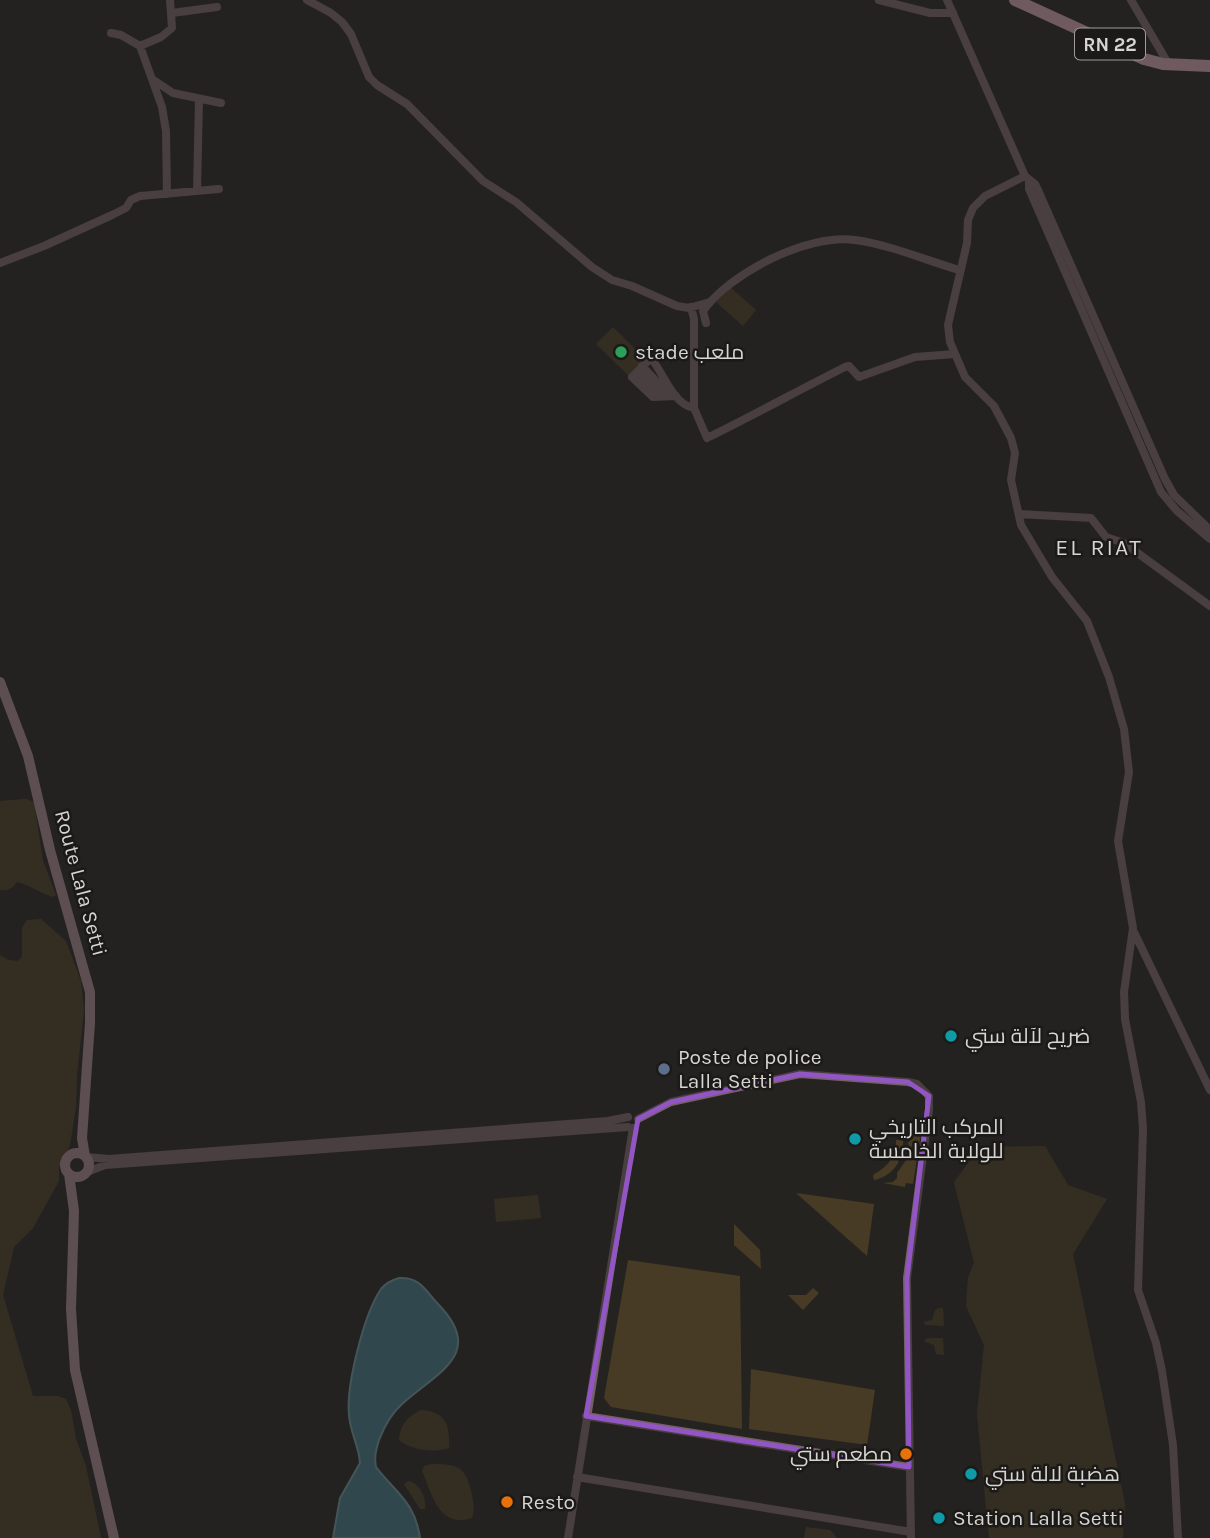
<svg xmlns="http://www.w3.org/2000/svg" width="1210" height="1538" viewBox="0 0 1210 1538" font-family="Karla,Cairo,sans-serif">
<style>
.green{fill:#483b25}
.water{fill:#3e7683;stroke:#6c929b;stroke-width:2}
.lines{fill:none;stroke-linecap:round;stroke-linejoin:round}
.street{stroke:#756066;stroke-width:8}
.secondary{stroke:#a3838c;stroke-width:10}
.primary{stroke:#c79daa;stroke-width:12}
.marked{fill:none;stroke:#9256c4;stroke-width:5;stroke-linejoin:round}
.leisure-dot{fill:#2e9e5b;stroke:#1b1a17;stroke-width:2.5}
.culture-dot{fill:#0f9aa8;stroke:#1b1a17;stroke-width:2.5}
.service-dot{fill:#5c6f8a;stroke:#1b1a17;stroke-width:2.5}
.food-dot{fill:#e8710a;stroke:#1b1a17;stroke-width:2.5}
.labels{text-anchor:middle;stroke-width:5;stroke-linejoin:round;paint-order:stroke}
.shield{fill:#1b1a17;stroke:#9e9d9b;stroke-width:2}
.shield-label{font-size:19px;font-weight:bold;fill:#d6d5d3}
.poi-label{font-size:21px;fill:#d6d5d3;stroke:#1b1a17;text-anchor:start}
.street-label{font-size:21px;fill:#d6d5d3;stroke:#1b1a17}
.neighbourhood-label{font-size:23px;letter-spacing:2px;fill:#d6d5d3;stroke:#1b1a17}
</style>
<rect width="100%" height="100%" fill="#252320"/>
<path class="green" d="M 730,287 L 756,310 L 743,326 L 716,302 Z
M 613,327 L 645,359 L 629,376 L 596,344 Z
M 26,799 L 34,802 L 43,861 L 56,895 L 53,897 C 40,893 30,885 17,882 C 12,889 8,891 0,890 L 0,801 Z
M 41,919 L 66,941 L 81,981 L 84,1010 L 77,1075 L 76,1107 L 70,1145 L 59,1168 L 59,1181 L 33,1228 L 14,1247 L 3,1295 L 33,1396 L 58,1396 L 66,1399 L 71,1410 L 76,1439 L 86,1466 L 101,1538 L 0,1538 L 0,955 L 8,960 L 18,961 L 22,957 L 22,928 L 27,920 Z
M 923,1120 L 913,1184 L 906,1183 L 905,1187 L 883,1183 L 893,1182 L 897,1178 L 897,1173 L 911,1153 L 908,1143 L 911,1139 L 914,1122 Z
M 903,1139 C 904,1159 894,1176 874,1180 L 873,1175 C 888,1166 896,1158 896,1140 Z
M 1045,1146 L 1068,1185 L 1107,1199 L 1073,1254 L 1125,1504 L 1123,1538 L 989,1538 L 977,1414 L 984,1345 L 966,1306 L 968,1278 L 974,1262 L 954,1182 C 964,1170 970,1158 981,1147 Z
M 796,1193 L 874,1204 L 867,1256 Z
M 538,1195 L 541,1218 L 496,1222 L 494,1199 Z
M 734,1224 L 760,1250 L 761,1269 L 734,1245 Z
M 628,1260 L 740,1276 L 742,1429 L 611,1407 L 604,1398 Z
M 813,1288 L 819,1293 L 803,1310 L 788,1295 L 806,1295 Z
M 940,1308 L 943,1308 L 944,1326 L 925,1325 L 924,1322 L 932,1320 L 935,1310 Z
M 927,1338 L 943,1338 L 944,1355 L 936,1354 L 934,1345 L 924,1341 Z
M 751,1369 L 875,1390 L 867,1445 L 749,1429 Z
M 421,1410 C 446,1412 450,1424 449,1448 C 434,1453 411,1450 399,1440 C 400,1425 407,1417 421,1410 Z
M 432,1464 C 459,1464 466,1467 472,1495 C 473,1503 475,1509 472,1518 C 439,1529 432,1494 422,1471 L 424,1466 Z
M 409,1481 C 420,1484 427,1499 425,1509 L 420,1509 L 404,1484 Z
M 806,1527 L 830,1530 L 837,1538 L 804,1538 Z"/>
<path class="water" d="M 399,1278 C 420,1277 425,1290 438,1304 C 487,1354 436,1373 402,1404 C 392,1413 384,1427 379,1440 C 376,1450 374,1457 376,1467 C 396,1493 415,1502 420,1538 L 333,1538 L 340,1498 L 360,1463 C 359,1446 350,1432 349,1415 C 346,1385 364,1314 381,1289 C 386,1283 392,1280 399,1278 Z"/>
<g class="lines">
<path class="street" d="M 307,0 L 331,13 L 342,22 L 351,34 L 369,77 L 377,85 L 407,104 L 483,181 L 516,202 L 592,267 L 612,280 L 632,286 L 677,306 L 689,308 L 710,302
M 879,0 L 930,13 L 953,13
M 947,0 L 1025,176 L 1035,184 L 1038,190 L 1165,479 L 1174,495 L 1210,530
M 1131,0 L 1169,65
M 172,13 L 217,7
M 111,33 L 121,35 L 140,46
M 152,79 L 173,93 L 221,103
M 1025,176 L 985,196 L 973,208 L 968,220 L 967,243 L 948,325 L 950,342 L 965,377 L 994,406 L 1011,438 L 1015,453 L 1011,480 L 1021,525 L 1052,577 L 1087,621 L 1109,677 L 1124,729 L 1129,772 L 1118,841 L 1133,928 L 1124,992 L 1125,1019 L 1141,1102 L 1143,1129 L 1138,1290 L 1156,1343 L 1162,1371 L 1173,1445 L 1178,1538
M 1029,181 L 1029,189 L 1161,492 L 1177,511 L 1210,539
M 197,191 L 199,99
M 167,194 L 166,131 L 162,107 L 140,46 L 161,37 L 172,28 L 170,0
M 0,263 L 44,246 L 112,215 L 126,208 L 131,200 L 140,196 L 219,189
M 691,307 L 694,319 L 694,408 L 707,438 C 754,415 799,390 845,367 L 849,366 L 859,377 L 915,357 L 955,354
M 706,323 L 703,311 C 730,273 808,233 855,240 C 891,245 925,260 959,270
M 642,366 L 670,396
M 637,372 L 661,396
M 676,396 L 653,397 L 632,377 L 651,358 C 663,372 673,405 694,408
M 1019,514 L 1091,518 L 1106,537 L 1124,543 L 1210,606
M 1134,932 L 1210,1090
M 638,1119 L 671,1102 L 800,1074 L 908,1082 L 917,1084 L 929,1096 L 929,1110 L 907,1278 L 911,1538
M 86,1157 L 109,1159 L 608,1121 L 628,1117
M 87,1172 L 105,1165 L 628,1127
M 586,1416 L 909,1467
M 577,1477 L 911,1532
M 568,1538 L 633,1128"/>
<path class="secondary" d="M 0,682 L 28,756 L 50,850 L 90,992 L 90,1023 L 82,1138 L 85,1156
M65 1165a12 12 0 1 1 24 0a12 12 0 1 1-24 0Z
M 69,1174 L 74,1211 L 71,1309 L 75,1370 L 114,1538"/>
<path class="primary" d="M 1015,0 L 1144,59 L 1163,64 L 1210,66"/>
</g>
<path d="M0 0H1210V1538H0ZM 800,1074 L 908,1082 L 929,1096 L 907,1278 L 909,1467 L 586,1416 L 638,1119 L 671,1102 Z" fill="#252320" fill-opacity=".55" fill-rule="evenodd"/>
<path class="marked" d="M 800,1074 L 908,1082 L 929,1096 L 907,1278 L 909,1467 L 586,1416 L 638,1119 L 671,1102 Z"/>
<circle class="leisure-dot" cx="621" cy="352" r="7"/>
<g class="culture-dot">
<circle cx="951" cy="1036" r="7"/>
<circle cx="855" cy="1139" r="7"/>
<circle cx="971" cy="1474" r="7"/>
<circle cx="939" cy="1518" r="7"/>
</g>
<circle class="service-dot" cx="664" cy="1069" r="7"/>
<g class="food-dot">
<circle cx="906" cy="1454" r="7"/>
<circle cx="507" cy="1502" r="7"/>
</g>
<g class="labels">
<rect class="shield" x="1075" y="28.5" width="70" height="31" rx="5"/>
<g class="shield-label">
<text x="1110" y="51">RN 22</text>
</g>
<g class="poi-label">
<text x="635" y="359">stade ملعب</text>
<text x="965" y="1043">ضريح لآلة ستي</text>
<text x="678" y="1064">Poste de police<tspan x="678" dy="24">Lalla Setti</tspan></text>
<text x="869" y="1134">المركب التاريخي<tspan x="869" dy="24">للولاية الخامسة</tspan></text>
<text x="892" y="1461" text-anchor="end">مطعم ستي</text>
<text x="985" y="1481">هضبة لالة ستي</text>
<text x="521" y="1509">Resto</text>
<text x="953" y="1525">Station Lalla Setti</text>
</g>
<g class="street-label">
<text transform="translate(81 883) rotate(75)" y="7">Route Lala Setti</text>
</g>
<g class="neighbourhood-label">
<text x="1099" y="555">EL RIAT</text>
</g>
</g>
</svg>
